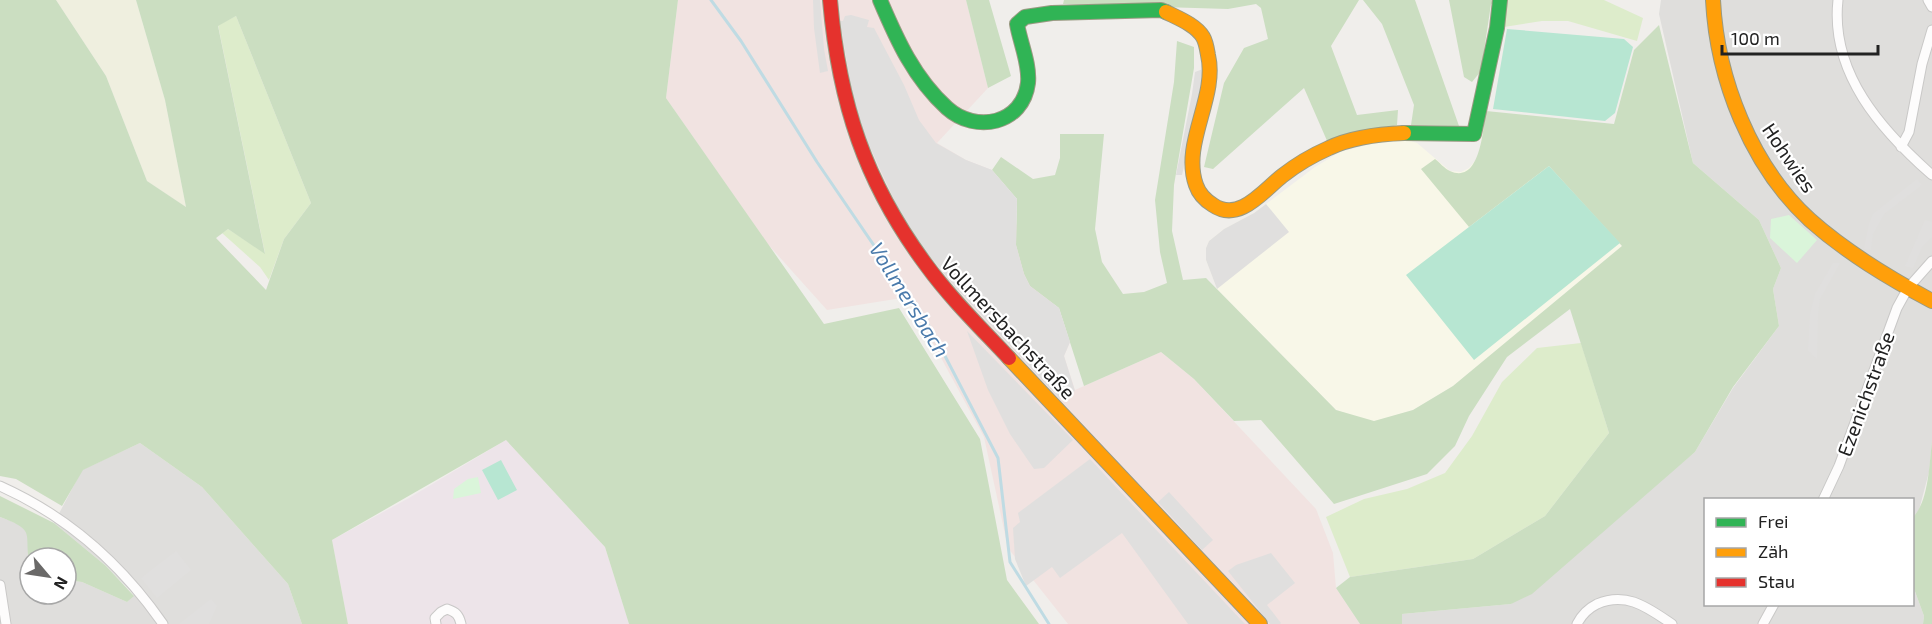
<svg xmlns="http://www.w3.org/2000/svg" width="1932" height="624" viewBox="0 0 1932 624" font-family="'Exo 2',sans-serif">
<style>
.residential{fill:#dfdedc}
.commercial{fill:#f1e3e1}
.industrial{fill:#ede4e9}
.education{fill:#f8f7e8}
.farmland{fill:#efefdf}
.grass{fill:#ddeccb}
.forest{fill:#cbdec1;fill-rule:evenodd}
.park{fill:#daf5da}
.pitch{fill:#b7e6d2}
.parking{fill:#e0dfde}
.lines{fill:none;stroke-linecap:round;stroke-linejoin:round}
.stream{stroke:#bfdbe3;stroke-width:3}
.street-casing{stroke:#c9c8c7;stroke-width:11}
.fast-casing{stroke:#999a82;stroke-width:16}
.slow-casing{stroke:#999a82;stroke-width:16}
.jam-casing{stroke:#999a82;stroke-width:16}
.street{stroke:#fdfcfc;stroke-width:9}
.fast{stroke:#30b455;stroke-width:14}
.slow{stroke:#ff9f0a;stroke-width:14}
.jam{stroke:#e5322d;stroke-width:14}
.labels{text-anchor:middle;stroke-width:4.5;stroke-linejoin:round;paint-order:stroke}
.street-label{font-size:20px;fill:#222;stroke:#fff}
.water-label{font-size:21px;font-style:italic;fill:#4a7aab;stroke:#fff}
</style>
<rect width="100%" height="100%" fill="#f0eeeb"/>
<path class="residential" d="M 1661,0 L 1932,0 L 1932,442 L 1929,472 L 1919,510 L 1913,517 L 1912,500 L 1706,500 L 1706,604 L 1912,604 L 1913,586 L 1924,616 L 1923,624 L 1402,624 L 1402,614 L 1511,604 L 1695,452 L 1733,388 L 1779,326 L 1773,289 L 1781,268 L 1759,220 L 1693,163 L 1659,14 Z
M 140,443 L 202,487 L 288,584 L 302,624 L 0,624 L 0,517 L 19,524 L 28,533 L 30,594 L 66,594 L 66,580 L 82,582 L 127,602 L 134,595 L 106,566 L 54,523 L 82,470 Z"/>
<path class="commercial" d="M 678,0 L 966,0 L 988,88 L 937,143 L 966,160 L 992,170 L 1070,342 L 1064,356 L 1075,390 L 1161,352 L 1194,379 L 1316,509 L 1333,553 L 1336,588 L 1360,624 L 1068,624 L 1008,548 L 984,437 L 908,297 L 827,310 L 766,242 L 666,98 Z"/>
<path class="industrial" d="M 506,440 L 605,547 L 629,624 L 348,624 L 332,540 L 409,498 Z"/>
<path class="education" d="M 1483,127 L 1549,166 L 1622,246 L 1453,386 L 1413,410 L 1373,422 L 1336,410 L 1217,289 L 1206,260 L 1206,248 L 1209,241 L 1224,229 L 1254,213 L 1315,167 L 1340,152 L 1371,144 L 1407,140 L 1417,143 L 1450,171 L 1461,172 L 1469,168 L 1479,156 Z"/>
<path class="farmland" d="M 56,0 L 136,0 L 165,100 L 186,207 L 147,181 L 106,76 Z"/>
<path class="grass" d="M 1505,0 L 1604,0 L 1643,18 L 1637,41 L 1568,21 L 1542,21 L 1504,27 Z
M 236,16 L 311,203 L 284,239 L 269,280 L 260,267 L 222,233 L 228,229 L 265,253 L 218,25 Z
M 1581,343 L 1609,433 L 1545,516 L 1473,559 L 1350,577 L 1326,517 L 1364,499 L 1407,489 L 1445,473 L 1472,436 L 1502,382 L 1537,348 Z"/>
<path class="forest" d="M 0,0 L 56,0 L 106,76 L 147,181 L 186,207 L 165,100 L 136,0 L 678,0 L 666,98 L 824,324 L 899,308 L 980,439 L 1007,580 L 1039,624 L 629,624 L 605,547 L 506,440 L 332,540 L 348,624 L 302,624 L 288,584 L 202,487 L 140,443 L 83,470 L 62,506 L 16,479 L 0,476 ZM 236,16 L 311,203 L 284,239 L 266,290 L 216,238 L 228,229 L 265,254 L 218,26 Z
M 966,0 L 989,0 L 1011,76 L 988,88 Z
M 1064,0 L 1359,0 L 1331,46 L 1357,115 L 1398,110 L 1397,125 L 1328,143 L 1304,88 L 1213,169 L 1204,167 L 1224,83 L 1244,48 L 1268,39 L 1261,8 L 1256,4 L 1228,9 L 1063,4 Z
M 1363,0 L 1415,0 L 1459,126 L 1411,125 L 1414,105 L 1382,24 Z
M 1449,0 L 1500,0 L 1491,4 L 1481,71 L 1472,82 L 1464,77 Z
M 1659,25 L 1693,163 L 1759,220 L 1781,268 L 1773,289 L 1779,326 L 1733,387 L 1695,452 L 1532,594 L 1511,604 L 1402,614 L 1402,624 L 1360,624 L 1336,588 L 1350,577 L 1473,559 L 1545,516 L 1609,433 L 1570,309 L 1507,357 L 1469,416 L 1455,446 L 1427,474 L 1334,504 L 1261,420 L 1234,421 L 1194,379 L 1161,352 L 1084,386 L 1059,308 L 1030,286 L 1024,274 L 1016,245 L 1017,199 L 992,170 L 1001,157 L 1033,179 L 1055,175 L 1060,158 L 1060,134 L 1104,134 L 1095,229 L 1102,262 L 1123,294 L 1144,292 L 1167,283 L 1160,252 L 1155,200 L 1174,82 L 1177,41 L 1194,47 L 1194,68 L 1174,185 L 1172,231 L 1183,280 L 1206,278 L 1336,410 L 1374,421 L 1413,410 L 1453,386 L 1622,246 L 1549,166 L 1469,227 L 1421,169 L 1435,159 C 1439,162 1445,169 1450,171 C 1481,185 1483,127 1486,111 L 1614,124 L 1634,50 Z
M 1932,442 L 1932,624 L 1923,624 L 1924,616 L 1913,586 L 1913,517 C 1929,501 1929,464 1932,442 Z
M 0,496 L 54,523 L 106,566 L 134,596 L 127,602 L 82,582 L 66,580 L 66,558 L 30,558 L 30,565 C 23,533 38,531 0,517 Z"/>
<path class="park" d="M 1789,215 L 1817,240 L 1797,263 L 1770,238 L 1771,219 Z
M 478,477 L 481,493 L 453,499 L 454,489 L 468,479 Z"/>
<path class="pitch" d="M 1507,29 L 1624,39 L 1633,47 L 1615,113 L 1605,121 L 1493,109 Z
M 1549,166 L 1620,243 L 1474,360 L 1406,275 Z
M 501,460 L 517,490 L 498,500 L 482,470 Z"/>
<path class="parking" d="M 813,0 L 820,0 L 824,49 L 828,71 L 820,73 L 814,28 Z
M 851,15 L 869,20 L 867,27 L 874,28 L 904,85 L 919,120 L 936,143 L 966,160 L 992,170 L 1017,199 L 1016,245 L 1024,274 L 1030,286 L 1059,308 L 1070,342 L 1064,356 L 1075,391 L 1060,399 L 957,289 L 923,248 L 897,206 L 869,145 L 860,122 L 851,87 L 840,21 L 843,21 L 845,16 Z
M 1203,69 L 1202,89 L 1182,175 L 1176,175 L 1192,94 L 1195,72 Z
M 1917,179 L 1922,185 L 1884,214 L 1873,234 L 1871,250 L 1864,249 L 1869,224 L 1873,214 Z
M 1266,204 L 1289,232 L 1217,289 L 1206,260 L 1206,248 L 1209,241 L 1224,229 L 1254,213 Z
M 1925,220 L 1932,222 L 1932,237 L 1922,247 L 1913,268 L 1905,266 Z
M 1833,263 L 1840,263 L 1820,299 L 1818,315 L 1817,359 L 1808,351 L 1810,314 L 1815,294 Z
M 967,331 L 1073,440 L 1044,468 L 1034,469 L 1010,434 L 988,390 Z
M 1090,459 L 1144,517 L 1245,624 L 1188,624 L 1122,533 L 1060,578 L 1052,567 L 1026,586 L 1015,559 L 1013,528 L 1020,522 L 1018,513 Z
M 1169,492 L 1213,540 L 1202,550 L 1158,502 Z
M 176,551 L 191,570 L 157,598 L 141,578 Z
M 1271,553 L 1295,583 L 1267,605 L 1281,623 L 1280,624 L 1270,624 L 1228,571 L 1236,565 Z
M 211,599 L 217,606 L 209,624 L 179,624 Z"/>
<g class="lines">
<path class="stream" d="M 711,0 L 741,41 L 817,162 L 931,329 L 998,458 L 1010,562 L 1049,624"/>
<defs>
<path id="street" d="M 1838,0 C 1830,73 1881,130 1932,175
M 1928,0 L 1932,7
M 1901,147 L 1909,132 L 1922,64 L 1932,30
M 0,486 C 67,516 122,565 163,624
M 1823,500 L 1839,466 L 1897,308 L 1908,288 L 1932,261
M 0,585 L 6,624
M 436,624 L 435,618 L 441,612 L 447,609 C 456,612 459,615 461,624
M 1577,624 C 1581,616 1589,608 1597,604 C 1627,591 1648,608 1672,624
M 1763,624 L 1774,604"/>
<path id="fast" d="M 880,0 C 897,40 914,78 947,108 C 976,134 1023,124 1028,83 C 1030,64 1020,42 1017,24 L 1025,17 L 1052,13 L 1161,10 L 1166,12
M 1404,133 L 1474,134 L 1497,28 L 1500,0"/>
<path id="slow" d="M 1713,0 C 1717,79 1751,166 1810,220 C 1847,253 1889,278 1932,301
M 1166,12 C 1178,18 1196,25 1203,37 C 1206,42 1207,49 1208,55 C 1218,97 1181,143 1196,185 C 1199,194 1205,200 1213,205 C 1239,223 1263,191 1282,176 C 1296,165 1313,155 1329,148 C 1352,137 1379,134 1404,133
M 1009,358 L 1260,624"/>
<path id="jam" d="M 830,0 C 839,103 865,183 927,266 C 951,299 981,328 1009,358"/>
</defs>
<use href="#street" class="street-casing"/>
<use href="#fast" class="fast-casing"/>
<use href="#slow" class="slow-casing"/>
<use href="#jam" class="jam-casing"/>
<use href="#street" class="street"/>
<use href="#fast" class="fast"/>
<use href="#slow" class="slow"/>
<use href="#jam" class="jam"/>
</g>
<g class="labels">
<g class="street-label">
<text transform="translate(1789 158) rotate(56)" y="7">Hohwies</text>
<text transform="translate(1008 328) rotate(47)" y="7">Vollmersbachstraße</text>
<text transform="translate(1866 394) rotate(-70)" y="7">Ezenichstraße</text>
</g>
<g class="water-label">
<text transform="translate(909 300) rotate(58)" y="7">Vollmersbach</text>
</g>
</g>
<rect x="1704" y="498" width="210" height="108" fill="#ffffff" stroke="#a7a7a7" stroke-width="1.5"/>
<rect x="1716" y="518" width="30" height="9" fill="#30b455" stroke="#a7a7a7" stroke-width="1.5"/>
<text x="1758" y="528" font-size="18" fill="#222222">Frei</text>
<rect x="1716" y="548" width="30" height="9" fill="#ff9f0a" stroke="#a7a7a7" stroke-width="1.5"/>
<text x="1758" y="558" font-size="18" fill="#222222">Zäh</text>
<rect x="1716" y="578" width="30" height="9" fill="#e5322d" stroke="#a7a7a7" stroke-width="1.5"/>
<text x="1758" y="588" font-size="18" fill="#222222">Stau</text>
<g transform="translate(48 576) rotate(119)"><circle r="28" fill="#ffffff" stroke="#a7a7a7" stroke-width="1.5"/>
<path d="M0-4.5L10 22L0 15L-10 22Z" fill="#6a6968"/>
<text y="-9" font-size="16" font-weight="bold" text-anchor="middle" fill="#222222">N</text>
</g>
<path d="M1722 45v9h156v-9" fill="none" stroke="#222222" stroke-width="3"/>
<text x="1731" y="45" font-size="18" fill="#222222" stroke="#ffffff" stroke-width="4.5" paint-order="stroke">100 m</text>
</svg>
